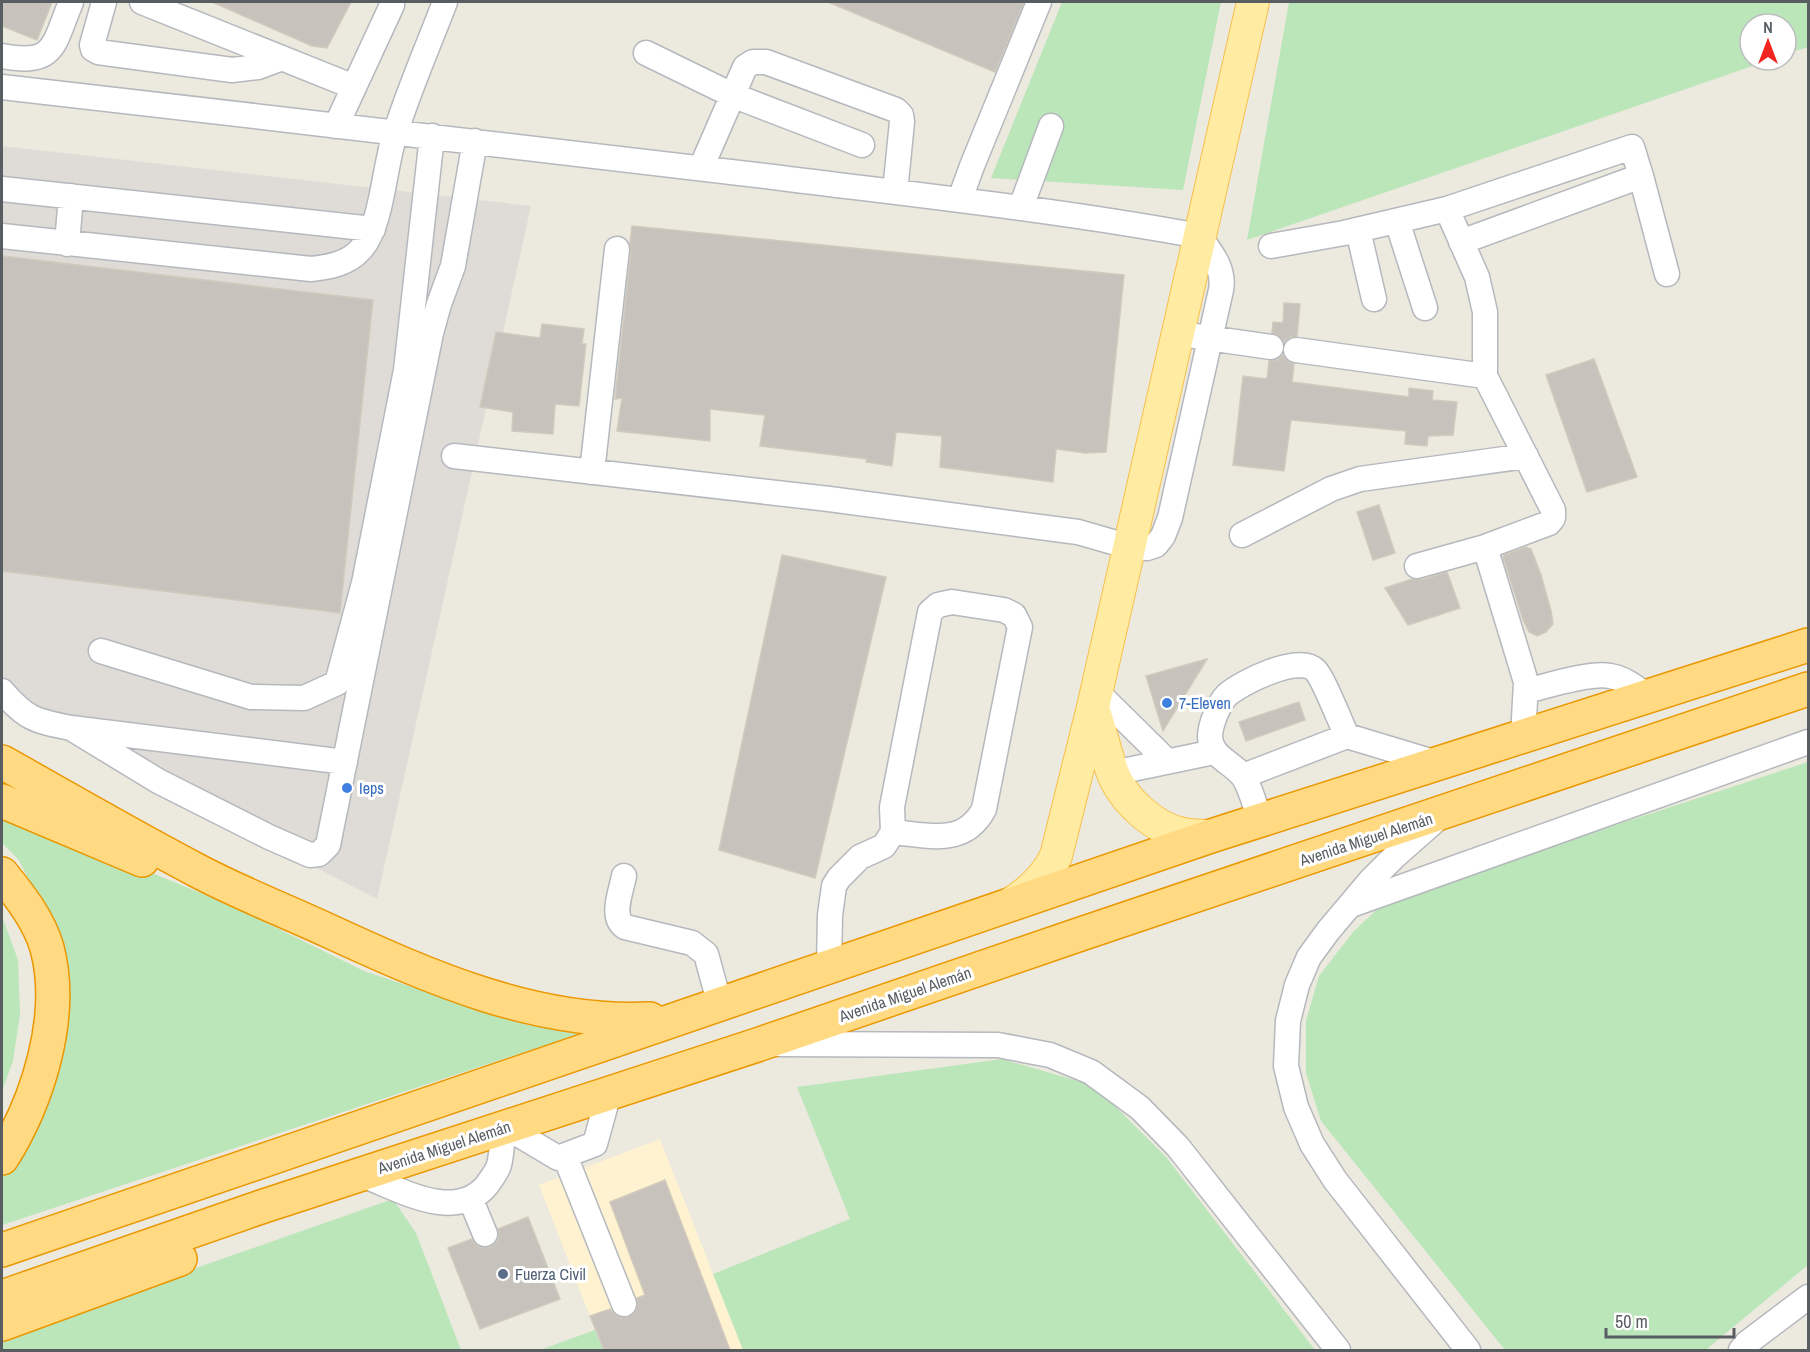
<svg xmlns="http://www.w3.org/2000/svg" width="1810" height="1352" viewBox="0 0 1810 1352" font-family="'Archivo Narrow',sans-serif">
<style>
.commercial{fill:#fff2d1}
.industrial{fill:#dfdcd7}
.green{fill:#bbe6b9}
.building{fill:#c7c3bc;stroke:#d1cabd;stroke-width:1.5}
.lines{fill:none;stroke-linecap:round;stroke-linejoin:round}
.minor-casing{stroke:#b5b8bd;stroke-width:27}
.major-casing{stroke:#f8c04c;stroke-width:34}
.highway-casing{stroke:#eb9700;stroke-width:36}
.minor{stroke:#fff;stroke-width:24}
.major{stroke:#ffeba1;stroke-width:32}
.highway{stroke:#ffda83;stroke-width:33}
.shop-dot{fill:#3f7fe0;stroke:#fff;stroke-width:2}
.service-dot{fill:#5c6f8a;stroke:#fff;stroke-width:2}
.labels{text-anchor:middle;stroke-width:6;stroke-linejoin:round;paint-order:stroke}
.shop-label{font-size:16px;fill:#366cbe;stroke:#fff;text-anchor:start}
.street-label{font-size:16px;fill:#585d61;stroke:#fff}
.service-label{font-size:16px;fill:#4e5e75;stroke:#fff;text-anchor:start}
</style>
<rect width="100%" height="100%" fill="#ece9df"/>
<path class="commercial" d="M 660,1139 L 743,1350 L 603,1350 L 539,1185 Z"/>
<path class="industrial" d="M 2,146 L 531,206 L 377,899 L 2,707 Z"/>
<path class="green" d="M 1062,2 L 1221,2 L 1183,190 L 991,178 Z
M 1289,2 L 1808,2 L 1808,47 L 1786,54 L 1786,24 L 1750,24 L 1750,60 L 1770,60 L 1247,240 Z
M 1808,762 L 1808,1265 L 1708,1348 L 1707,1350 L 1505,1350 L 1321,1121 L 1306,1073 L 1306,1021 L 1319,976 L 1353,932 L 1387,900 Z
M 2,812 L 228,904 L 364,971 L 527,1025 L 597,1028 L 2,1225 L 2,1174 L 62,1012 L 64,946 L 18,859 L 2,843 Z
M 2,916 L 18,960 L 20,1014 L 13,1061 L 2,1091 Z
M 1002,1059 L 1095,1086 L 1166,1157 L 1315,1350 L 743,1350 L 713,1274 L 850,1219 L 797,1087 Z
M 393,1199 L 416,1233 L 461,1350 L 2,1350 L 2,1336 Z
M 595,1330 L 603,1350 L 540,1350 Z"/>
<path class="building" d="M 2,2 L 52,2 L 37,40 L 2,26 Z
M 212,2 L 351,2 L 327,48 L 312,46 Z
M 828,2 L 1024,2 L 995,72 Z
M 632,226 L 1124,275 L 1106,452 L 1085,453 L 1056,449 L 1053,482 L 940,467 L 942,436 L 896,432 L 892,466 L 866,462 L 867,459 L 760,446 L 765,415 L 710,409 L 710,441 L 617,431 L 622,398 L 615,399 L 631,251 L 630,243 Z
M 2,256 L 373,300 L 340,613 L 2,571 Z
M 1284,303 L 1300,304 L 1297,336 L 1290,337 L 1284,342 L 1279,336 L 1272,333 L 1273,322 L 1283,323 Z
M 542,324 L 584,329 L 582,344 L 586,344 L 579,406 L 555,404 L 553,434 L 512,431 L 513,412 L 480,407 L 496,332 L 540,338 Z
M 1283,355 L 1287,361 L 1294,364 L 1292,382 L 1409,397 L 1409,388 L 1433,391 L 1432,400 L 1457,402 L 1453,435 L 1428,436 L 1427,446 L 1405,444 L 1406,431 L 1291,420 L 1284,471 L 1233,465 L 1243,376 L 1267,379 L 1269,361 L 1277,360 Z
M 1594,359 L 1637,477 L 1587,492 L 1546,375 Z
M 1379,505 L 1395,553 L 1373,560 L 1357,512 Z
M 1526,547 L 1531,549 L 1541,575 L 1551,611 L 1553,624 L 1546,632 L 1537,636 L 1529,632 L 1523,620 L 1503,557 L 1504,555 Z
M 782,555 L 886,577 L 815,878 L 719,850 Z
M 1447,572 L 1460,608 L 1408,625 L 1385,588 L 1412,579 L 1421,580 Z
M 1207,659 L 1163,731 L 1146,676 Z
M 1299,702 L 1305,720 L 1246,741 L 1239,722 Z
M 665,1180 L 730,1350 L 604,1350 L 590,1316 L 610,1309 L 616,1315 L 621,1318 L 629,1317 L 635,1312 L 638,1305 L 637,1298 L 645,1295 L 610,1202 Z
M 528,1217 L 560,1299 L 480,1329 L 448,1248 L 472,1239 L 477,1246 L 483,1248 L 490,1247 L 497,1242 L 499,1235 L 498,1229 Z"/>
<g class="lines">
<defs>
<path id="minor" d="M 104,2 L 92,45 L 93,49 L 98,52 L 232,70 L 258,67 L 282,58
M 142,2 L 354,87
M 646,53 L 732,95 L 862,145
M 2,56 C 56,66 53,45 71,2
M 2,87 C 259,117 516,145 773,177 C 915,195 1058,210 1199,236 C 1211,253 1225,268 1221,290 L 1170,518 L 1163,536 L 1156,545 L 1147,548 L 1130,547 L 1078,532 L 829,499 L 454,456
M 336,126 L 392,5
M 701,168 L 745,67 L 753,62 L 766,62 L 896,110 L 901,115 L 902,122 L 895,192
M 2,189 L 373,229
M 960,199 L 972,166 L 1039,2
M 1021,207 L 1051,126
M 1447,209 L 1632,147 L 1641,176 L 1667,274
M 1397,221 L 1425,308
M 1358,230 L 1374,299
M 2,236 L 311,269 C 329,267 348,264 361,249 C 383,224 384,164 396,131 C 410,87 429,44 445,2
M 1461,242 L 1641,176
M 67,244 L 71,196
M 1271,246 L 1344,233 L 1447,209 L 1477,277 L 1485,312 L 1485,376
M 1195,336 L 1271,347
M 1296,350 L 1485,376 L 1553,510 L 1553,518 L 1549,523 L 1485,547 L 1526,682 L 1523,737
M 592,472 L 617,249
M 1242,535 L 1331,489 L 1360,479 L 1526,456
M 1417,566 L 1485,547
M 101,651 L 251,697 L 304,698 L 337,683 L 364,583 L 406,370 L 432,136
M 2,691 C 26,719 35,721 71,728 L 345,762
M 1526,691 C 1547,686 1590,672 1610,676 C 1624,678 1636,688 1648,696
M 1097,692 L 1167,761
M 71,728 L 158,781 L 269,837 L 310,855 L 319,854 L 328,845 L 431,333 L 439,304 L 453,266 L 475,141
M 1113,773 L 1214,752
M 1243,776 L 1347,736 L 1440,764
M 1437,819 L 1394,857 L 1371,880 L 1328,931 L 1309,957 L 1297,985 L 1288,1021 L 1286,1066 L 1296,1107 L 1312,1144 L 1335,1180 L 1468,1350
M 1260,820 C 1256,809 1249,782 1241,774 C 1229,761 1211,756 1210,737 C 1210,725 1219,703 1227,695 C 1242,682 1299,654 1315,670 C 1323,677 1341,724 1347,736
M 624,876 C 621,892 610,917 625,927 L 692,943 L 706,954 L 720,1005
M 1351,905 L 1808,742
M 829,967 L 830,915 L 834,886 L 839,878 L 860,857 L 884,846 L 893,832 L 892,807 L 930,612 L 938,605 L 952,602 L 1004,610 L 1014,615 L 1020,627 L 984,809 C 964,847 928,835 893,832
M 778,1044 L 998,1045 L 1050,1055 L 1091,1072 L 1140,1108 L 1178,1147 L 1338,1350
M 506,1127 L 558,1158 L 595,1144 L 609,1093
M 565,1156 L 624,1304
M 362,1175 C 398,1188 455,1224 487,1185 C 491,1179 497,1172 499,1165 C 502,1154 502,1140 503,1128
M 471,1200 L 485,1234
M 1741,1350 L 1747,1343 L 1808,1297"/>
<path id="major" d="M 1093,708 C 1100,729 1105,751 1112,771 C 1122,799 1153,828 1183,834 C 1192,836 1201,836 1211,836
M 1010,904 C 1030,892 1046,877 1056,856 L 1093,707 L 1253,2"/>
<path id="highway" d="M 2,762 C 68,799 133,837 200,872 C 242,894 286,911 329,931 C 429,977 537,1025 650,1019
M 2,801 L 142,860
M 2,874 C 19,895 39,920 47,948 C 65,1016 38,1101 2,1158
M 2,1250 L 1211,836 L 1808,645
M 2,1297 L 258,1208 L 760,1044 L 1072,937 L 1808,689
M 2,1324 L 180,1259"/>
</defs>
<use href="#minor" class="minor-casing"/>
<use href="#major" class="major-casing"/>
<use href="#highway" class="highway-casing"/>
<use href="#minor" class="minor"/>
<use href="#major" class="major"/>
<use href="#highway" class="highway"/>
</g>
<g class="shop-dot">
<circle cx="1167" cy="703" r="6"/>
<circle cx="347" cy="788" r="6"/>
</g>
<circle class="service-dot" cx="503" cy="1274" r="6"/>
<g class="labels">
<g class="shop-label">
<text x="1179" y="709">7-Eleven</text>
<text x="359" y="794">Ieps</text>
</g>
<g class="street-label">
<text transform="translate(1366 839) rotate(-18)" y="6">Avenida Miguel Alemán</text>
<text transform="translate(905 994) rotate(-19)" y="6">Avenida Miguel Alemán</text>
<text transform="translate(444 1147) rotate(-18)" y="6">Avenida Miguel Alemán</text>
</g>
<g class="service-label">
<text x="515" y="1280">Fuerza Civil</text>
</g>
</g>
<rect width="1810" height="1352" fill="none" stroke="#585d61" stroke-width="6"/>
<g transform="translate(1768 42)"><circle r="28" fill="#ffffff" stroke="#bcbec0" stroke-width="1.5"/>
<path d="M0-4.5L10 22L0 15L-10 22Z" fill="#f22620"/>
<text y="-9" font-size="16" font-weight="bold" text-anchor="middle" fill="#585d61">N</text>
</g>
<path d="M1606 1328v9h128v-9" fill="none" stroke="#585d61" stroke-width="3"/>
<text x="1615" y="1328" font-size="18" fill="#585d61" stroke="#ffffff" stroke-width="4.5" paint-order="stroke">50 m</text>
</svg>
